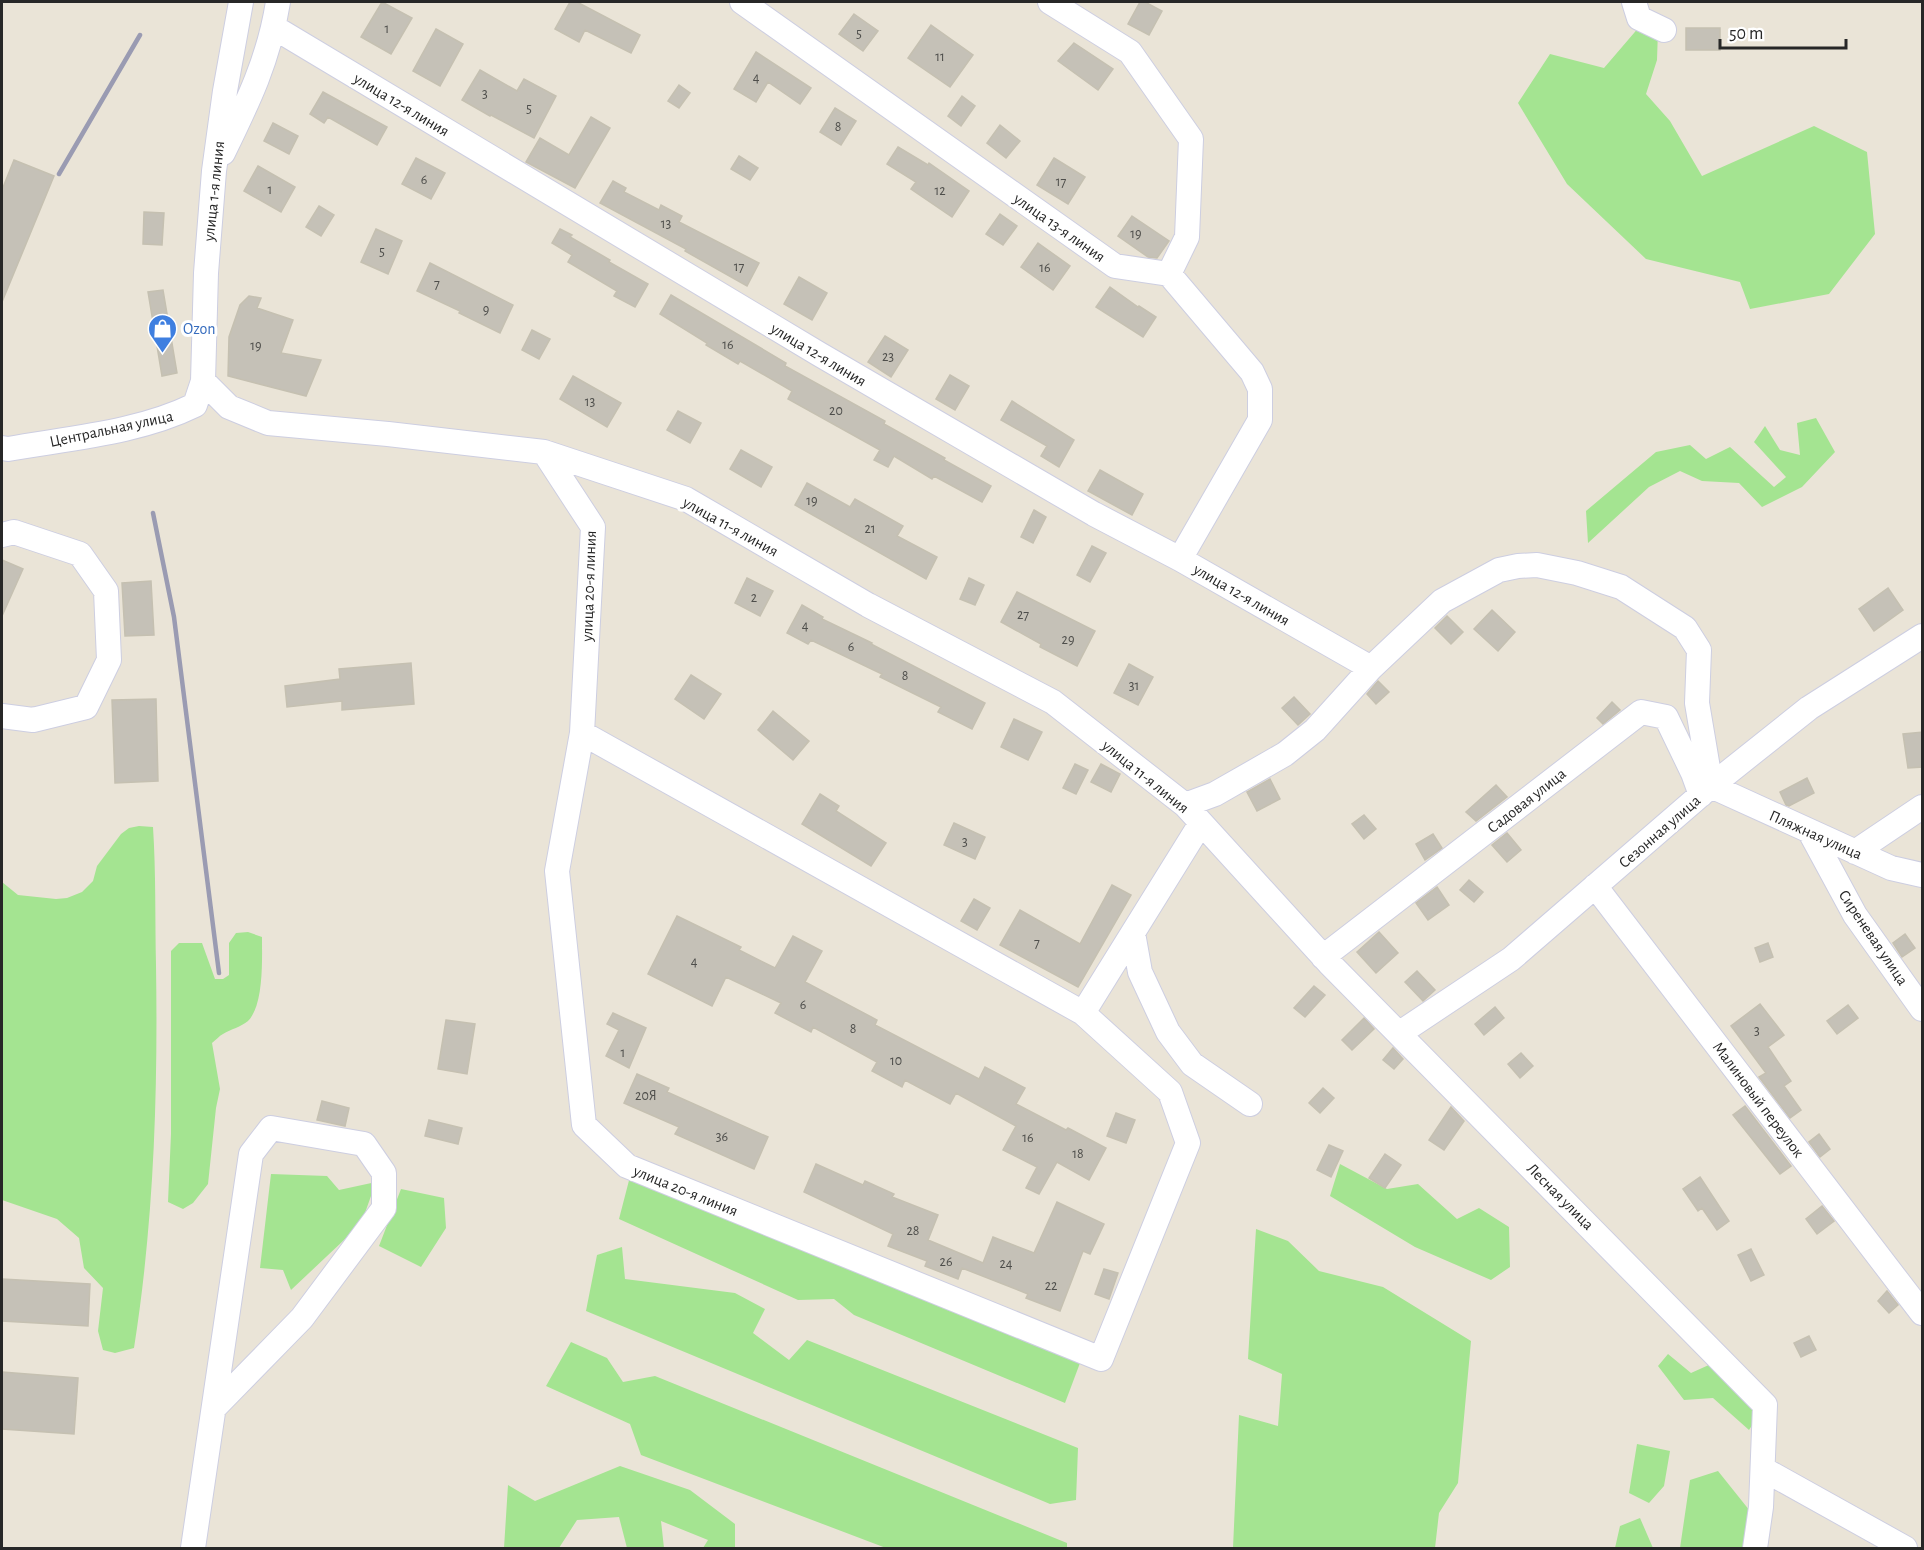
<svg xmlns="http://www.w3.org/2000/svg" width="1924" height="1550" viewBox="0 0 1924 1550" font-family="'Alegreya Sans',sans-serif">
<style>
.green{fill:#a4e491}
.building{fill:#c5c1b7;stroke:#c5c0b1;stroke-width:1.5}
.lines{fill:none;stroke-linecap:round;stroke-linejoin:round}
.minor-casing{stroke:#cdcee1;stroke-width:26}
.minor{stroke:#fff;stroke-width:24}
.rail{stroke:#9a9bb2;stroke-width:4.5}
.labels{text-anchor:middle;stroke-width:6;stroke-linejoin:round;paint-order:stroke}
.number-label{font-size:14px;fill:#4e4e4b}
.street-label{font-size:16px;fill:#272727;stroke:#fff}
.shop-label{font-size:16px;fill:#366cbe;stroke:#fff;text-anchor:start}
</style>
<rect width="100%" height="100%" fill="#eae4d7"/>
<path class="green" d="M 1640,26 L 1658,30 L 1657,60 L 1646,94 L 1670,121 L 1702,176 L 1814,126 L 1867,152 L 1875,234 L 1829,294 L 1750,309 L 1740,282 L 1646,259 L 1567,184 L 1518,103 L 1550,54 L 1604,68 Z
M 1816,418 L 1835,452 L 1802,487 L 1762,507 L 1739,483 L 1702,481 L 1680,471 L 1649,487 L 1588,543 L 1586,511 L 1656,452 L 1690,445 L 1706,459 L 1730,447 L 1774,487 L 1786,477 L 1754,442 L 1765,426 L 1780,450 L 1800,455 L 1797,423 Z
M 139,826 L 153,827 C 156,873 155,919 156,965 C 158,1093 154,1221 134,1348 L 115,1353 L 103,1350 L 98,1331 L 103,1288 L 84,1268 L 79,1238 L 57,1219 L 2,1200 L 2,882 L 18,895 L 56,899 L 67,898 L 82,892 L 93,881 L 97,866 L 121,834 L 129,828 Z
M 248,932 L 262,937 C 262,959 264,1005 248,1021 C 241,1027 231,1029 223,1034 C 219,1036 216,1040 212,1043 L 220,1089 L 216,1108 L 208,1184 L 193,1203 L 183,1209 L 168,1202 L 171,1134 L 171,951 L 179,943 L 202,943 L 215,979 L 223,979 L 229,975 L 229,943 L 236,933 Z
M 1340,1164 L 1387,1189 L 1418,1184 L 1457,1219 L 1479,1208 L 1509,1227 L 1510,1267 L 1491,1280 L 1415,1247 L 1330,1196 Z
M 633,1165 L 1083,1355 L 1065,1403 L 854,1315 L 834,1299 L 798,1300 L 619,1219 Z
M 271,1174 L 327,1176 L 339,1190 L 376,1182 L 361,1224 L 291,1290 L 283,1270 L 260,1268 Z
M 401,1189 L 444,1198 L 446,1228 L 421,1267 L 379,1246 Z
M 1256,1229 L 1288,1241 L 1319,1271 L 1383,1287 L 1471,1341 L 1458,1483 L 1439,1513 L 1435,1548 L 1233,1548 L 1239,1415 L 1278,1426 L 1282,1374 L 1248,1359 Z
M 622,1247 L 625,1279 L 735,1293 L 765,1309 L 753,1333 L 789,1360 L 807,1340 L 1078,1448 L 1076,1500 L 1050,1504 L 586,1311 L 597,1255 Z
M 571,1342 L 607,1358 L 623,1382 L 655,1376 L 1067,1543 L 1067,1548 L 886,1548 L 641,1455 L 630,1424 L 546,1386 Z
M 1668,1354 L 1691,1373 L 1711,1364 L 1760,1413 L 1749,1430 L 1713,1398 L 1684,1400 L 1658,1366 Z
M 1637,1444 L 1670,1451 L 1664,1486 L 1649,1503 L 1629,1493 Z
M 620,1466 L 690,1490 L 735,1524 L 735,1548 L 703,1548 L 708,1540 L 661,1521 L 664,1548 L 627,1548 L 619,1517 L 577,1520 L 559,1548 L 504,1548 L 508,1485 L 535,1501 Z
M 1718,1471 L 1754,1516 L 1748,1548 L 1680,1548 L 1690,1480 Z
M 1640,1518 L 1653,1548 L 1615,1548 L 1620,1526 Z"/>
<path class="building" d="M 382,2 L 412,18 L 391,54 L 361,37 Z
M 570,2 L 577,2 L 640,35 L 631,53 L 585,30 L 579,42 L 555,29 Z
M 1140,2 L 1145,2 L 1162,11 L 1149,35 L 1128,24 Z
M 854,14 L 878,31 L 863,51 L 839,34 Z
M 931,25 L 973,55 L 950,87 L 908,58 Z
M 1686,28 L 1720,28 L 1720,50 L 1686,50 Z
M 436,29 L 463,44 L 440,86 L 413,71 Z
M 1074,43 L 1113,69 L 1098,90 L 1058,61 Z
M 756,52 L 811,88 L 800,104 L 768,82 L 756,102 L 734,89 Z
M 480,70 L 517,91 L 524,79 L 556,96 L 534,138 L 491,115 L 490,116 L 462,100 Z
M 679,85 L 690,93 L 679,108 L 668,101 Z
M 323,92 L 387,127 L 377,145 L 328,117 L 324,123 L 310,114 Z
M 962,96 L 975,106 L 961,126 L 948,116 Z
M 835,108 L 856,121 L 841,145 L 820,132 Z
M 591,117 L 610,128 L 575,188 L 526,162 L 540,138 L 569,155 Z
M 273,123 L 298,136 L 289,154 L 264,141 Z
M 1000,125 L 1020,141 L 1006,158 L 987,143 Z
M 898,147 L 928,165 L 929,163 L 969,191 L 952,217 L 911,189 L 916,182 L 887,164 Z
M 739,156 L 758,168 L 750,180 L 731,169 Z
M 416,158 L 445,173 L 431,199 L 402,184 Z
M 1054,158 L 1085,177 L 1068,204 L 1037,185 Z
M 14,160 L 54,176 L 2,302 L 2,190 Z
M 258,166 L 295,187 L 281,212 L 244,191 Z
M 613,181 L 626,188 L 624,192 L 659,210 L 661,205 L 682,216 L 679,222 L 759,263 L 747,286 L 685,251 L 686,249 L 600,203 Z
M 319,206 L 334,215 L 321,236 L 306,227 Z
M 144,212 L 164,213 L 162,245 L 143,244 Z
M 1000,214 L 1017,226 L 1003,245 L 986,234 Z
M 1132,216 L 1169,241 L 1157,258 L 1148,257 L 1118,236 Z
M 376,229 L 402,241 L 388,274 L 361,262 Z
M 560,229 L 572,235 L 570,237 L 610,260 L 609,262 L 648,284 L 635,307 L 614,296 L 617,291 L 568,262 L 572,255 L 552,243 Z
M 1038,243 L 1070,266 L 1053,290 L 1021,267 Z
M 430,263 L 513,305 L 500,333 L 459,313 L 460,311 L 417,291 Z
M 799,277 L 827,293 L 812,320 L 784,304 Z
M 1110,287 L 1138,307 L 1139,306 L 1156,317 L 1143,337 L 1096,307 Z
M 163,290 L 177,373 L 162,376 L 148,292 Z
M 671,295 L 786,363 L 785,366 L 885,421 L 884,424 L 945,458 L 944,460 L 991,486 L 982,502 L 934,476 L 932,479 L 894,456 L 888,467 L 874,460 L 880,450 L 788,399 L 792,391 L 740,361 L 738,364 L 706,345 L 707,343 L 660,314 Z
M 249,296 L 261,298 L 257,308 L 293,320 L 281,353 L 321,360 L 306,396 L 228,376 L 229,337 L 240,305 Z
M 532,330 L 550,339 L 539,359 L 522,350 Z
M 885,336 L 908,350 L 891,377 L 868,362 Z
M 950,375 L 969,386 L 955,410 L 936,399 Z
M 573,376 L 621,403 L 607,427 L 560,399 Z
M 1012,401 L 1074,440 L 1059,467 L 1041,456 L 1047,446 L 1001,420 Z
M 678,411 L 701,423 L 690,443 L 667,430 Z
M 741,450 L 772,467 L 761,487 L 730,469 Z
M 1100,470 L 1143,494 L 1132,515 L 1088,491 Z
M 807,483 L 850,507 L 855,499 L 903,526 L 897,536 L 937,557 L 926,579 L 795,505 Z
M 1034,510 L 1046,517 L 1033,543 L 1021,537 Z
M 1092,546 L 1106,553 L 1090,582 L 1077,575 Z
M 2,560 L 23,569 L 2,616 Z
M 747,578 L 773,591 L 760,616 L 735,603 Z
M 969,578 L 984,585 L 975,605 L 960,599 Z
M 151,581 L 154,635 L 125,636 L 122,583 Z
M 1888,588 L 1903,610 L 1874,631 L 1859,609 Z
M 1017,592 L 1095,631 L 1077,666 L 1040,647 L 1041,644 L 1001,622 Z
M 802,605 L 823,617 L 822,619 L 872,643 L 871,644 L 985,703 L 972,729 L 938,712 L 941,707 L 880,677 L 882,674 L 811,640 L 808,644 L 787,633 Z
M 1492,610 L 1515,632 L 1498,651 L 1474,629 Z
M 1447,616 L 1463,632 L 1451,644 L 1435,628 Z
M 411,663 L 414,704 L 342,710 L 342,701 L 287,707 L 285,686 L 340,679 L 339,669 Z
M 1129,664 L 1153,677 L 1138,705 L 1114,693 Z
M 691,675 L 721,694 L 704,719 L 675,699 Z
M 1378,681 L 1389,692 L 1376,704 L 1367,694 Z
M 1294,697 L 1310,714 L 1298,725 L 1282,708 Z
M 156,699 L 158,781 L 115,783 L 112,700 Z
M 1612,702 L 1620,710 L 1603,724 L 1597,718 Z
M 773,711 L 809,741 L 793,760 L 758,730 Z
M 1014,719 L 1042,732 L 1028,760 L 1001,747 Z
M 1923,732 L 1923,767 L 1908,768 L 1903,734 Z
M 1075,764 L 1088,770 L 1076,794 L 1063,788 Z
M 1101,764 L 1120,774 L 1111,792 L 1091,782 Z
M 1807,778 L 1814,793 L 1789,806 L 1786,805 L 1780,792 Z
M 1270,779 L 1280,799 L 1257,811 L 1247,792 Z
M 1496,785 L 1507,797 L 1476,821 L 1466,812 Z
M 820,794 L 839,806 L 836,811 L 886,843 L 871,866 L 802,824 Z
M 1364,815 L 1376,829 L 1364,839 L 1352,824 Z
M 954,823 L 985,837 L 975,859 L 944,845 Z
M 1507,833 L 1521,850 L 1507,862 L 1492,845 Z
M 1433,834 L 1442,848 L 1425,860 L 1416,844 Z
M 1469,880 L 1483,892 L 1474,902 L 1460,890 Z
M 1112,885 L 1131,895 L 1078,987 L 1000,945 L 1020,910 L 1080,944 Z
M 1437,887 L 1449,905 L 1428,920 L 1416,903 Z
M 974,899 L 990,908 L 977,930 L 961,921 Z
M 677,916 L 741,947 L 739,950 L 775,968 L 793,936 L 822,951 L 805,982 L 877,1020 L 875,1025 L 979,1079 L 985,1067 L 1025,1088 L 1016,1104 L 1066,1130 L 1068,1128 L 1106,1148 L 1089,1180 L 1057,1162 L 1039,1194 L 1026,1188 L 1037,1167 L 1003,1150 L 1016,1126 L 956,1093 L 950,1104 L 905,1080 L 902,1087 L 872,1071 L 877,1062 L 813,1027 L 811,1032 L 775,1013 L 781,1003 L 726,977 L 712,1006 L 648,974 Z
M 1379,932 L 1398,953 L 1376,973 L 1357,952 Z
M 1905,934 L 1915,948 L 1902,957 L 1893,943 Z
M 1768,943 L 1773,957 L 1760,962 L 1755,948 Z
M 1417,971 L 1435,990 L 1423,1001 L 1405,982 Z
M 1314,986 L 1325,995 L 1305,1017 L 1294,1008 Z
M 1760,1004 L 1784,1035 L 1768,1047 L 1791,1081 L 1784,1086 L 1801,1110 L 1790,1118 L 1759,1077 L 1766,1073 L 1731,1026 Z
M 1848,1005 L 1858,1018 L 1837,1034 L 1827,1021 Z
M 1495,1007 L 1504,1018 L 1484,1035 L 1475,1024 Z
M 613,1013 L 646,1028 L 629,1068 L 606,1056 L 619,1030 L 607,1024 Z
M 1364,1018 L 1374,1029 L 1352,1050 L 1342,1040 Z
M 446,1020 L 475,1024 L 467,1074 L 438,1069 Z
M 1393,1048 L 1403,1059 L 1394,1069 L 1383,1060 Z
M 1521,1053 L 1533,1066 L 1520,1078 L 1508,1064 Z
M 637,1074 L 669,1088 L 667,1092 L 768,1137 L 754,1169 L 675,1134 L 679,1127 L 624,1103 Z
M 1323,1088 L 1334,1098 L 1320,1113 L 1309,1103 Z
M 322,1101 L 349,1108 L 345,1126 L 317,1120 Z
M 1745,1106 L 1791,1166 L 1780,1174 L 1733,1115 Z
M 1451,1107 L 1464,1121 L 1444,1150 L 1429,1140 Z
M 1116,1113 L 1135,1120 L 1126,1143 L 1107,1136 Z
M 429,1120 L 462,1128 L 458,1144 L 425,1136 Z
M 1819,1134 L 1830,1149 L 1820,1157 L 1809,1142 Z
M 1329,1145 L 1343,1151 L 1331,1177 L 1317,1170 Z
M 1385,1154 L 1401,1165 L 1385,1188 L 1369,1178 Z
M 816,1164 L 863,1185 L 865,1181 L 894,1194 L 892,1197 L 938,1215 L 928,1240 L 983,1263 L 993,1237 L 1034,1253 L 1057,1202 L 1104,1224 L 1090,1254 L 1083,1251 L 1060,1311 L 1026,1298 L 1028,1294 L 962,1268 L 958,1279 L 925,1266 L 927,1261 L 888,1246 L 893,1234 L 804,1192 Z
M 1700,1177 L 1729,1221 L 1717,1230 L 1702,1208 L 1698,1211 L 1683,1189 Z
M 1822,1206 L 1834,1221 L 1817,1234 L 1806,1219 Z
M 1751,1249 L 1764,1275 L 1751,1281 L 1738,1255 Z
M 1104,1269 L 1118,1273 L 1109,1299 L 1095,1294 Z
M 2,1279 L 90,1284 L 88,1326 L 2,1321 Z
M 1887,1291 L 1898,1305 L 1889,1313 L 1878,1301 Z
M 1809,1336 L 1816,1350 L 1801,1357 L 1794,1343 Z
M 2,1372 L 78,1378 L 74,1434 L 2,1429 Z"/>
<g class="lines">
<defs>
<path id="minor" d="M 742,2 L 1115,266 L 1169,274 L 1187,237 L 1191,139 L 1130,52 L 1050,2
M 1634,2 L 1639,18 L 1664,30
M 275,28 L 819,354 L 1094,514 L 1180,559 L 1371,668
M 223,153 C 248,102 269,59 278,2
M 1169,274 L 1252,372 L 1260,389 L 1260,420 L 1180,559
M 203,381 L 229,407 L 268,423 L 388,434 L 544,452 L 686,499 L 868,605 L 1053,702 L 1185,805 L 1329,963 L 1765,1405 L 1761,1507 L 1755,1548
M 2,448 L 8,449 C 70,438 138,433 195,405 L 203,381 L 206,273 L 214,171 L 225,91 L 241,2
M 544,452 L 593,527 L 582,733 L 557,871 L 584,1125 L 627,1166 L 1101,1359 L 1188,1143 L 1170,1092 L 1083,1013 L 1201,823
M 2,535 L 14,532 L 80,554 L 106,591 L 109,660 L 86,707 L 33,720 L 2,716
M 582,733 L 1083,1013
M 1185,805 L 1215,794 L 1285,754 L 1315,730 L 1371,668 L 1442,601 L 1499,570 L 1518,566 L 1537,565 L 1577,573 L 1621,587 L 1685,628 L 1699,650 L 1697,703 L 1711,786 L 1891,868 L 1922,875
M 1810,832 L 1855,915 L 1922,1009
M 1855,852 L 1922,807
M 1595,886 L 1922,1313
M 1133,933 L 1140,972 L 1168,1032 L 1192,1064 L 1250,1104
M 1323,957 L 1641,712 L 1666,717 L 1693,773 L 1701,795
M 1400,1033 L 1511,959 L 1711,786 L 1809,708 L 1922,636
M 1763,1469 L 1905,1548
M 193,1548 L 251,1154 L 271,1128 L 364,1144 L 384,1173 L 384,1208 L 302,1318 L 214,1408"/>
</defs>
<use href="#minor" class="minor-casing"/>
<use href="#minor" class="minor"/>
<path class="rail" d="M 59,174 L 140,35
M 153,513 L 174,617 L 219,973"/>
</g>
<defs>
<symbol id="shop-pin" viewBox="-11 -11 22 30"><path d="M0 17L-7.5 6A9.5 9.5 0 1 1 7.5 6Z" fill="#3f7fe0" stroke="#fff"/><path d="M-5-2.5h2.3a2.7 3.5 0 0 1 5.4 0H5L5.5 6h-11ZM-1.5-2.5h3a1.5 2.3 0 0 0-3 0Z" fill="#fff"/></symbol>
</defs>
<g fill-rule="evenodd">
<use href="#shop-pin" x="146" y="312" width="33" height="45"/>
</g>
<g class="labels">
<g class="number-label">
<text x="387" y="33">1</text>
<text x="859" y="38">5</text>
<text x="940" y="61">11</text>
<text x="756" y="82">4</text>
<text x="485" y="98">3</text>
<text x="529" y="113">5</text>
<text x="838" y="131">8</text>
<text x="424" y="184">6</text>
<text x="1061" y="186">17</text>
<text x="270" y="194">1</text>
<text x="940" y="195">12</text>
<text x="666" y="228">13</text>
<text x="1136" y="238">19</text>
<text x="382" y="256">5</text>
<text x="739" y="271">17</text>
<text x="1045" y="272">16</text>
<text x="437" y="288">7</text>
<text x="486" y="314">9</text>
<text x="728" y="349">16</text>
<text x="256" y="350">19</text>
<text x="888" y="361">23</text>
<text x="590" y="406">13</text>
<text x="836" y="415">20</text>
<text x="812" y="505">19</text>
<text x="870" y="533">21</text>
<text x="754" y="602">2</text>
<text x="1023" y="619">27</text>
<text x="805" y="630">4</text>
<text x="1068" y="644">29</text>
<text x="851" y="651">6</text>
<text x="905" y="680">8</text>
<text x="1134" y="690">31</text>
<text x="965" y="846">3</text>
<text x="1037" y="947">7</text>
<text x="694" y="966">4</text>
<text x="803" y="1009">6</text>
<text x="853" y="1033">8</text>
<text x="1757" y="1035">3</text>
<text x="623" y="1057">1</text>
<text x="896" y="1065">10</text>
<text x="646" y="1100">20Я</text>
<text x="722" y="1141">36</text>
<text x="1028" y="1142">16</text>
<text x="1078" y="1158">18</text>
<text x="913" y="1235">28</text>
<text x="946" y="1266">26</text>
<text x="1006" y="1268">24</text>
<text x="1051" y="1290">22</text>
</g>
<g class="street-label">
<text transform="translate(402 104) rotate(31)" y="6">улица 12-я линия</text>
<text transform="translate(213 191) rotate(-84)" y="6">улица 1-я линия</text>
<text transform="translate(1060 227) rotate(35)" y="6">улица 13-я линия</text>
<text transform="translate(819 354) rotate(31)" y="6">улица 12-я линия</text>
<text transform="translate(111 428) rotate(-12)" y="6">Центральная улица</text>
<text transform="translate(731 526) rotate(29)" y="6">улица 11-я линия</text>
<text transform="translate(588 586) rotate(-88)" y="6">улица 20-я линия</text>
<text transform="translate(1242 594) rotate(30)" y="6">улица 12-я линия</text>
<text transform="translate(1146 776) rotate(39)" y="6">улица 11-я линия</text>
<text transform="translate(1526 800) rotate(-38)" y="6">Садовая улица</text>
<text transform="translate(1659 831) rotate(-41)" y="6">Сезонная улица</text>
<text transform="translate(1816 834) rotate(24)" y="6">Пляжная улица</text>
<text transform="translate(1874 937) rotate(56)" y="6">Сиреневая улица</text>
<text transform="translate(1759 1099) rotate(53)" y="6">Малиновый переулок</text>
<text transform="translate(686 1190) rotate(22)" y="6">улица 20-я линия</text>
<text transform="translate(1561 1196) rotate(45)" y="6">Лесная улица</text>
</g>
<g class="shop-label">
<text x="183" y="334">Ozon</text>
</g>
</g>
<rect width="1924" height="1550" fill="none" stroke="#272727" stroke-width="6"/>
<path d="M1720 39v9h126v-9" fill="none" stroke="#272727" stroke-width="3"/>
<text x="1729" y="39" font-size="18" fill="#272727" stroke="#ffffff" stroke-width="4.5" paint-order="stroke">50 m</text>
</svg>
